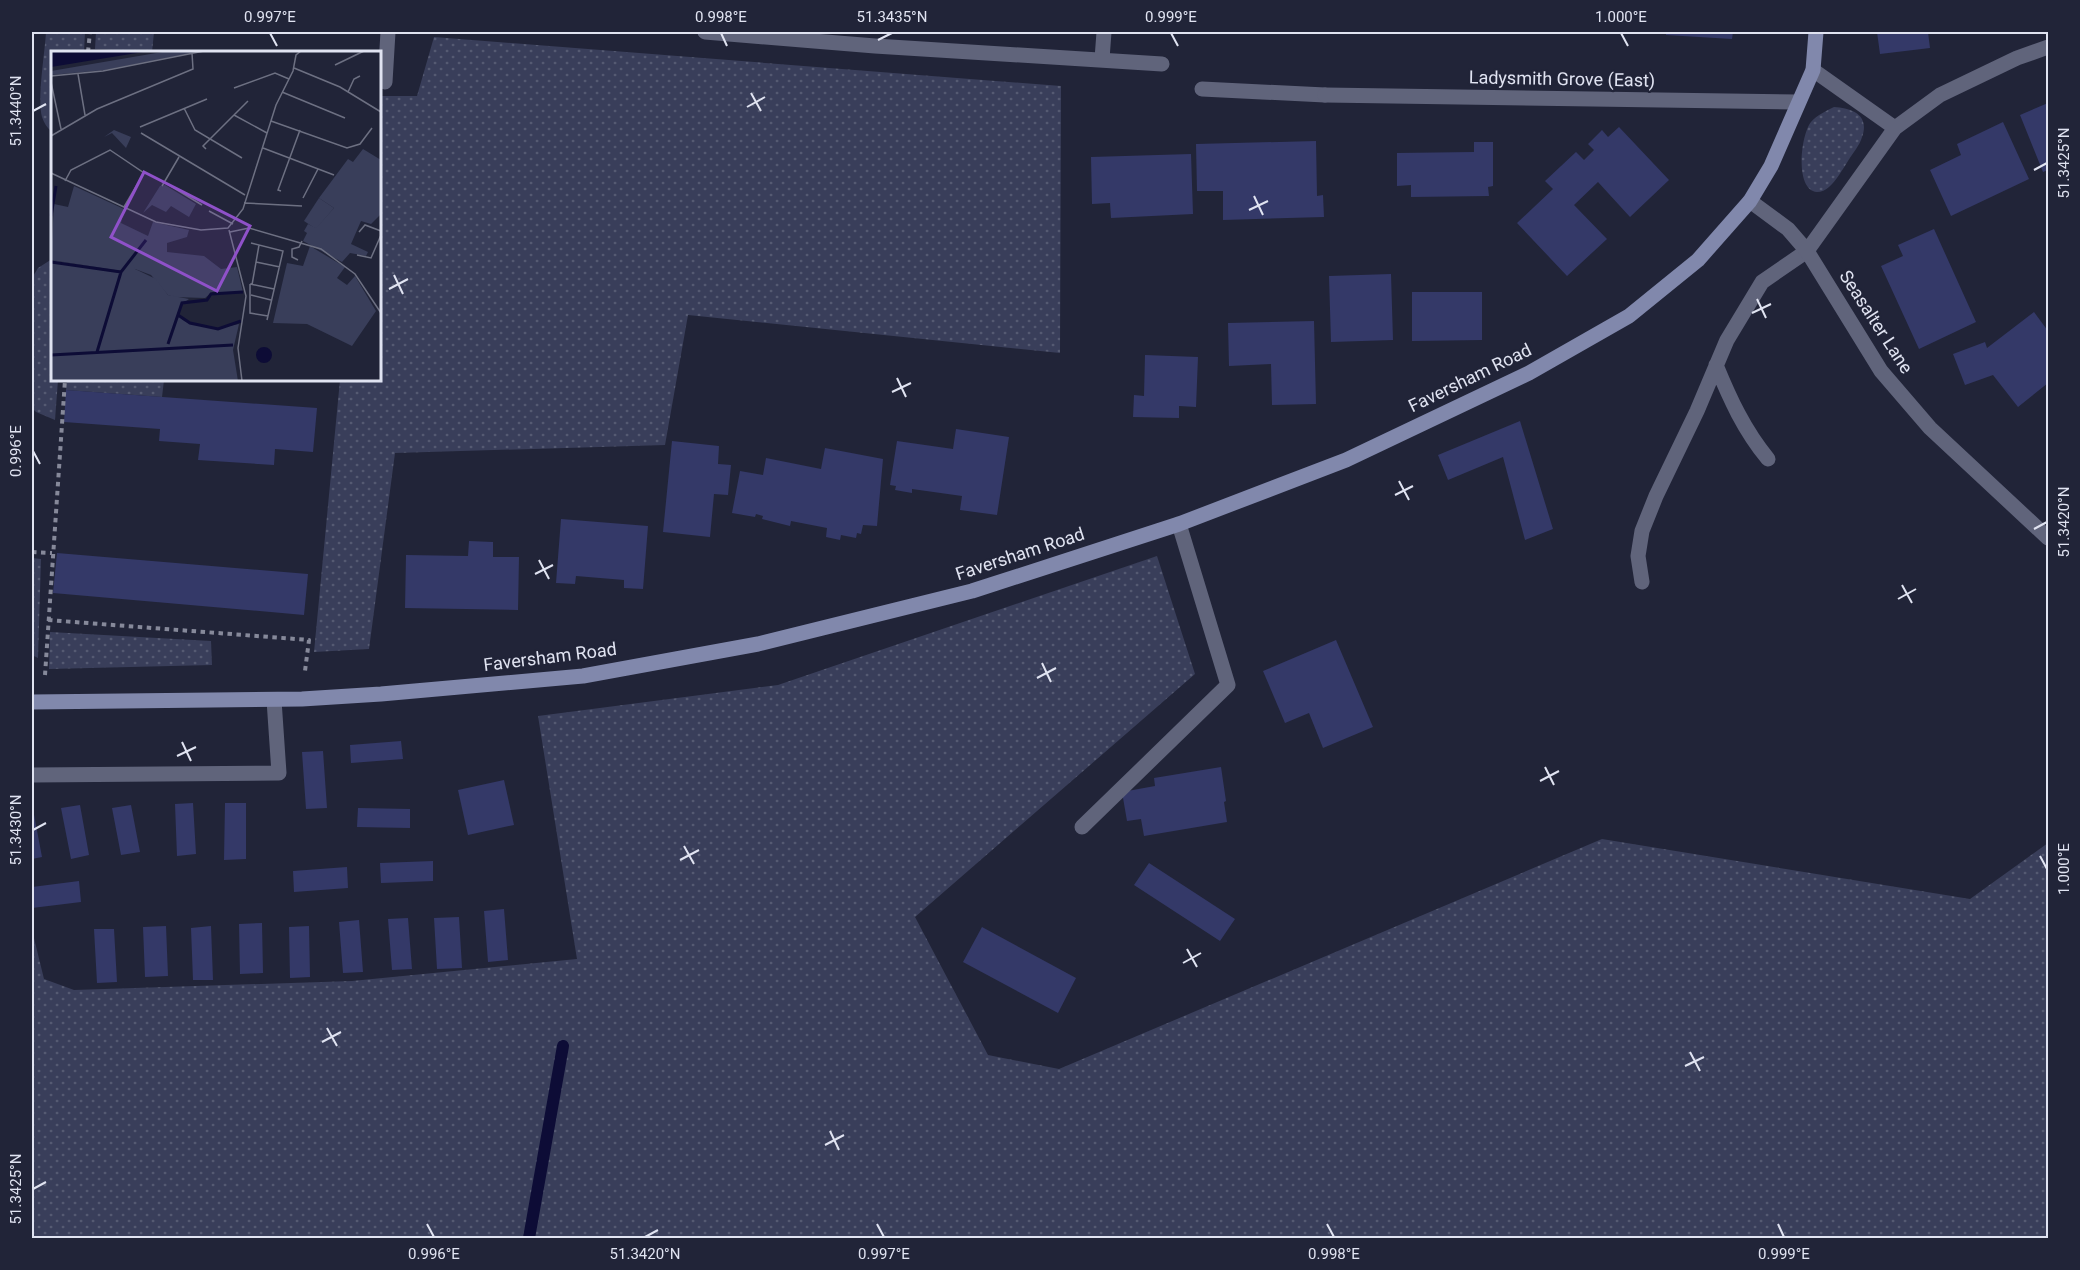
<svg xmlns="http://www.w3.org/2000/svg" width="2080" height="1270" viewBox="0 0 2080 1270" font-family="Roboto,sans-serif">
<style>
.grass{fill:url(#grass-dots)}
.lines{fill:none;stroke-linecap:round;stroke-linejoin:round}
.stream{stroke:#0d0c36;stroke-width:12}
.building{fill:#343968}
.path{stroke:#86899a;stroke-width:4;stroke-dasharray:4.5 4.5;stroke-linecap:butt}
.lane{stroke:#60647b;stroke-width:15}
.street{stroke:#60647b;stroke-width:15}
.secondary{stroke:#8188ac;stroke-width:15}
.ticks{fill:none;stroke:#e0e3f1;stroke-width:2}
.labels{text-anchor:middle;stroke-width:4.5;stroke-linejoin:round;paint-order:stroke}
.street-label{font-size:18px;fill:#e0e3f1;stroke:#212438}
.inset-river{fill:none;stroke:#0d0c36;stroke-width:3}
.inset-road{fill:none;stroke:#6d7082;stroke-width:1.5}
.view{fill:#8f51c9;fill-opacity:0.15;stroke:#8f51c9;stroke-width:3}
.inset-edge{fill:none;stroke:#e0e3f1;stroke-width:3}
.neatline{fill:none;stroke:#e0e3f1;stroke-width:2}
.ticks-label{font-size:15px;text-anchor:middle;fill:#e0e3f1}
</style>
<defs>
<pattern id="grass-dots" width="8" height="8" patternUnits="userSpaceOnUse" patternTransform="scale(1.5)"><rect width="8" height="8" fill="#393e5a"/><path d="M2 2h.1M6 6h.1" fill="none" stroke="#555a72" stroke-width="1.8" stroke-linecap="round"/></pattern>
</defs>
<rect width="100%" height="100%" fill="#212438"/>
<path class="grass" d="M 46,32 L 85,32 L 84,52 L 52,52 L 52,132 C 47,128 44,123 42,117 C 37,99 45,52 46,32 Z
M 96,32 L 154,32 L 152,52 L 95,49 Z
M 434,37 L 1061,86 L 1060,353 L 688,315 L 665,445 L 395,453 L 369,649 L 314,652 L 340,380 L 380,380 L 380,96 L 417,96 Z
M 1834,107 C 1852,108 1870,115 1862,137 C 1860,145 1852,154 1848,161 C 1842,170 1837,180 1829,187 C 1826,190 1821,192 1817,192 C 1794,190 1801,134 1811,122 C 1817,115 1826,111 1834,107 Z
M 52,259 L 52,380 L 58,380 L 55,420 L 36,412 L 32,408 L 32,278 L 38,268 Z
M 67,380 L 164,380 L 162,397 L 66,390 Z
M 1157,556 L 1195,674 L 915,917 L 988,1055 L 1059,1069 L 1602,839 L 1970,899 L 2048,843 L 2048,1238 L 32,1238 L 32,930 L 44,979 L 74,990 L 352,981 L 577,959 L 538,716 L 778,685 Z
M 32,558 L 41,559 L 38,658 L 32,655 Z
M 50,632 L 211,641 L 212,665 L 49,669 Z"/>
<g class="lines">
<path class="stream" d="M 529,1238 L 563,1046"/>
</g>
<path class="building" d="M 1666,32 L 1733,32 L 1732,39 L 1666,35 Z
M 1877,32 L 1928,32 L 1930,48 L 1880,54 Z
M 2048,103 L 2048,170 L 2043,172 L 2020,115 Z
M 2003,122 L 2029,179 L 1951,216 L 1930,170 L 1961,155 L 1957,144 Z
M 1619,127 L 1669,180 L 1630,217 L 1598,182 L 1574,205 L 1607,239 L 1567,276 L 1517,223 L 1553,189 L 1545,181 L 1576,152 L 1584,160 L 1594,150 L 1588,144 L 1602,130 L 1608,137 Z
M 1316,141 L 1317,196 L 1323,195 L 1324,217 L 1223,220 L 1223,191 L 1197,191 L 1196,144 Z
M 1474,142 L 1493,142 L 1493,186 L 1488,187 L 1489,196 L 1411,197 L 1411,185 L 1397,186 L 1397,153 L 1474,152 Z
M 1191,154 L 1193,214 L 1111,218 L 1110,203 L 1092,204 L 1091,157 Z
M 1934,229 L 1976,322 L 1919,349 L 1881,266 L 1903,256 L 1898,245 Z
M 1391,274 L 1393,340 L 1331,342 L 1329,276 Z
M 1412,292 L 1482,292 L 1482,340 L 1412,341 Z
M 2034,312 L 2048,331 L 2048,383 L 2018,407 L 1993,375 L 1965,385 L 1953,354 L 1985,342 L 1987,348 Z
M 1314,321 L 1316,404 L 1272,405 L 1271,364 L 1229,366 L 1228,323 Z
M 1145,355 L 1198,357 L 1196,407 L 1179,406 L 1179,418 L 1133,417 L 1134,395 L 1144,396 Z
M 66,390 L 317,408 L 313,452 L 275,449 L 274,465 L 198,460 L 200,444 L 159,441 L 160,429 L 64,422 Z
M 1520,421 L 1553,529 L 1525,540 L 1503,457 L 1448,480 L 1438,455 Z
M 956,429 L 1009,437 L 997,515 L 960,510 L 962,496 L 912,489 L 912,493 L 895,490 L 896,486 L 890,485 L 897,441 L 953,449 Z
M 672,441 L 719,446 L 718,464 L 731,465 L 728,495 L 714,494 L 710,537 L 663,532 Z
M 825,448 L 883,459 L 877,526 L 863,525 L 861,534 L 857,533 L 856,538 L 841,535 L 840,540 L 826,537 L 827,528 L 791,521 L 790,526 L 762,519 L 763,516 L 756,514 L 755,517 L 732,513 L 740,471 L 763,475 L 766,458 L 821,469 Z
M 561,519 L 648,526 L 643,589 L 624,588 L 624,580 L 576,576 L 575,584 L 556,583 Z
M 469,541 L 493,542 L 493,557 L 519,557 L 518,610 L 405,608 L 406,555 L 468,556 Z
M 57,553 L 308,574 L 304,615 L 53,593 Z
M 1336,640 L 1373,727 L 1323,748 L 1309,713 L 1285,723 L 1263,671 Z
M 401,741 L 403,759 L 351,763 L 350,745 Z
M 323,751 L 327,808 L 306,809 L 302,752 Z
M 1221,767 L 1226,801 L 1224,802 L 1227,822 L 1144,836 L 1141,819 L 1127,821 L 1122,792 L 1155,786 L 1154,778 Z
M 504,780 L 514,825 L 468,835 L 458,790 Z
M 193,803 L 196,854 L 177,856 L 175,804 Z
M 225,803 L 246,803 L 246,859 L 224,860 Z
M 32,804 L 42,857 L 32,859 Z
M 80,805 L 89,855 L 71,859 L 61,808 Z
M 131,805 L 140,852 L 121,855 L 112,808 Z
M 358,808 L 410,809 L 410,828 L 357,827 Z
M 433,861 L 433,881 L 381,883 L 380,863 Z
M 1149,863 L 1235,919 L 1220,941 L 1134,885 Z
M 347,867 L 348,888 L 294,892 L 293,871 Z
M 79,881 L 81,902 L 32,908 L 32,887 Z
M 504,909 L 508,960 L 488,962 L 484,911 Z
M 459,917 L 462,968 L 437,969 L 434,918 Z
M 408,918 L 412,969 L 392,970 L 388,919 Z
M 359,920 L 363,972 L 343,973 L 339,922 Z
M 262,923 L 263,973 L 240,974 L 239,924 Z
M 166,926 L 168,976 L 145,977 L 143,927 Z
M 211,926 L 213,980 L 193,980 L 191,928 Z
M 309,926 L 310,977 L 290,978 L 289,927 Z
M 982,927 L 1076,978 L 1058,1013 L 963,962 Z
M 94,929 L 114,929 L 117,982 L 97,983 Z"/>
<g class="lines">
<path class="path" d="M 88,52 L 90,32
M 32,552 L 52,553
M 48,620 L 309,640 L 305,671
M 45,675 L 65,380"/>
<path class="lane" d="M 1202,89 L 1325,95
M 1716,365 C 1730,399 1744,430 1768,459
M 1642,582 L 1638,556 L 1642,531 L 1656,496 L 1697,411 L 1727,340 L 1762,282 L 1807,251
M 32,775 L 279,773 L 274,700
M 1082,827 L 1228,685 L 1179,524"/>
<path class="street" d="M 705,32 L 875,46 L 1162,64
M 1102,59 L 1104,32
M 1813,70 L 1895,128
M 385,82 L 388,32
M 1325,95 L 1798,102
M 1750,201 L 1788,229 L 1807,251 L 1881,371 L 1930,428 L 2048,538
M 1807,251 L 1895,128 L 1940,95 L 2017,58 L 2048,47"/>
<path class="secondary" d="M 32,702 L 302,699 L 381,694 L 583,676 L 758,644 L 972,591 L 1179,524 L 1346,460 L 1529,373 L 1629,316 L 1698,260 L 1750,201 L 1771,166 L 1813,70 L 1816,32"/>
</g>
<path class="ticks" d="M 270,33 L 277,46M 721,33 L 727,46M 1171,33 L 1178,46M 1621,33 L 1628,46M 878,40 L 892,33M 751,93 L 761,111M 747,107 L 765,97M 33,111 L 46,104M 2034,170 L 2047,163M 1254,196 L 1263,215M 1249,210 L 1268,201M 394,275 L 403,294M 389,289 L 408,279M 1757,299 L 1766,318M 1752,313 L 1771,304M 897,378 L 906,397M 892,392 L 911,383M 33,451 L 40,464M 1399,481 L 1409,500M 1395,495 L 1413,486M 2034,529 L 2047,522M 539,560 L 549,579M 535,574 L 553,565M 1902,585 L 1912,603M 1898,599 L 1916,589M 1042,663 L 1051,682M 1037,678 L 1056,668M 182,742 L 191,761M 177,756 L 196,747M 1545,767 L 1554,785M 1540,781 L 1559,771M 33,830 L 46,823M 684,846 L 694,864M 2040,856 L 2047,869M 680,860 L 699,850M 1187,949 L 1197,967M 1183,963 L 1201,953M 327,1028 L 337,1046M 322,1042 L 341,1032M 1690,1052 L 1700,1071M 1685,1066 L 1704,1057M 830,1131 L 839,1150M 825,1145 L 844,1135M 33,1189 L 46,1182M 427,1224 L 434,1237M 877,1224 L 884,1237M 1327,1224 L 1334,1237M 1778,1224 L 1784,1237M 645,1237 L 658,1230"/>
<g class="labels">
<g class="street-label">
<text transform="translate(1562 79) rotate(1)" y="6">Ladysmith Grove (East)</text>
<text transform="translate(1876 322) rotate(57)" y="6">Seasalter Lane</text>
<text transform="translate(1470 378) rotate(-26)" y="6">Faversham Road</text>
<text transform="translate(1020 554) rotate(-18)" y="6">Faversham Road</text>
<text transform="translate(550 657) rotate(-7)" y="6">Faversham Road</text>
</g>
</g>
<g transform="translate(51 51)">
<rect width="330" height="330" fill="#212438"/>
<path d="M 117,0 L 150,0 L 54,19 L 0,24 L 0,20 ZM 63,79 L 80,86 L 75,97 L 61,82 L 53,86 ZM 114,134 L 145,153 L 138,166 L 120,155 L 115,161 L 101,154 L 92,162 L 109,135 ZM 23,135 L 73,158 L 70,172 L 97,185 L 102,171 L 138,179 L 136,186 L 116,192 L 116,201 L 153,205 L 170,218 L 186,216 L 192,241 L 161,241 L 154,247 L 123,246 L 117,244 L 100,224 L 84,218 L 70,220 L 0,209 L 3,153 L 17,156 Z" fill="#393e5a"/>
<path d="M 80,208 L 84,218 L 105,228 L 117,244 L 138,248 L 131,253 L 126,263 L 132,269 L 164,278 L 188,273 L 182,299 L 187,330 L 0,330 L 0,209 L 70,220 Z" fill="#393e5a"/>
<path d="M 268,147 L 283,157 L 265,178 L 253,170 Z" fill="#393e5a"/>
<path d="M 312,98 L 330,109 L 330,163 L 320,173 L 310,170 L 300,193 L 317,201 L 315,205 L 299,202 L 291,211 L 252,190 L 256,182 L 253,180 L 257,173 L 265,177 L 283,157 L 268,147 L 297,108 L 302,111 ZM 259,195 L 294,216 L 286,227 L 296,234 L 304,225 L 325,260 L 301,295 L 256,273 L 222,272 L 236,212 L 252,215 Z" fill="#393e5a"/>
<path d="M 0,0 L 98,0 L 0,16 ZM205 304a8 8 0 1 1 16 0a8 8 0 1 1-16 0Z" fill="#0d0c36"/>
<path class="inset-river" d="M 0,165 L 5,135M 0,211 L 70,221M 127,264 L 139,272 L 167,278 L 190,270M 117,293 L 131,252 L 156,249 L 160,243 L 192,241M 46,301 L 70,221 L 95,189M 0,304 L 182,294"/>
<path class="inset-road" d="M 284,14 L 313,0M 243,17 L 289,36 L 330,61M 27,23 L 34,64M 0,25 L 52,20 L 153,0M 0,31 L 10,78M 183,37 L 224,22 L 238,28M 231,41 L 294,67M 297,41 L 303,28 L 309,25M 133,57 L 144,79 L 191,107M 183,64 L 216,82M 220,70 L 296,97 L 309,93 L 321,77M 89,76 L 156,48M 90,82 L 194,144M 0,85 L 46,58 L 142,18 L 141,2M 212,97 L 283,124M 155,98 L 152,95 L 197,50M 0,122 L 105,171 L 150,179 L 177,177 L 192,158 L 225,54 L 242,20 L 245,4 L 250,0M 14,130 L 20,119 L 59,99 L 93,122 L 73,156M 113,131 L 151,154M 111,135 L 128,106M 230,140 L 227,139 L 249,79M 252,147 L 267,118M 193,152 L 251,155M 158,160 L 182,173M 178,179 L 195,245 L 187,297 L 191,330M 179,181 L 198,177 L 270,198 L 304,223 L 330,262M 308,181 L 314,174 L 330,180M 200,192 L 232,200 L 216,269M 306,204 L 320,207 L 330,184M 247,209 L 241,206 L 241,198 L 248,196 L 251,190M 205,211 L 229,216M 199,233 L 199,262 L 217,265M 199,233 L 223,238M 201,234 L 208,194M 200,244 L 220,249"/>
<path class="view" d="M 93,121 L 199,175 L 166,240 L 60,186 Z"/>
<rect width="330" height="330" class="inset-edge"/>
</g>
<rect width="2080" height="1270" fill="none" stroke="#212438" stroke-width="66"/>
<rect x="33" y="33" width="2014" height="1204" class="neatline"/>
<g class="ticks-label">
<text x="270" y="22">0.997°E</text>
<text x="721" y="22">0.998°E</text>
<text x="892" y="22">51.3435°N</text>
<text x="1171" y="22">0.999°E</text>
<text x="1621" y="22">1.000°E</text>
<text transform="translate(16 111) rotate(-90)" y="5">51.3440°N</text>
<text transform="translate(2064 163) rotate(-90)" y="5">51.3425°N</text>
<text transform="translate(16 451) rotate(-90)" y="5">0.996°E</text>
<text transform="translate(2064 522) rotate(-90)" y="5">51.3420°N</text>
<text transform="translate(16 830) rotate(-90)" y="5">51.3430°N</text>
<text transform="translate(2064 869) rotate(-90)" y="5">1.000°E</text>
<text transform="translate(16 1189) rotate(-90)" y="5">51.3425°N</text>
<text x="434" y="1259">0.996°E</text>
<text x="645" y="1259">51.3420°N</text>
<text x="884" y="1259">0.997°E</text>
<text x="1334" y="1259">0.998°E</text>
<text x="1784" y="1259">0.999°E</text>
</g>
</svg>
